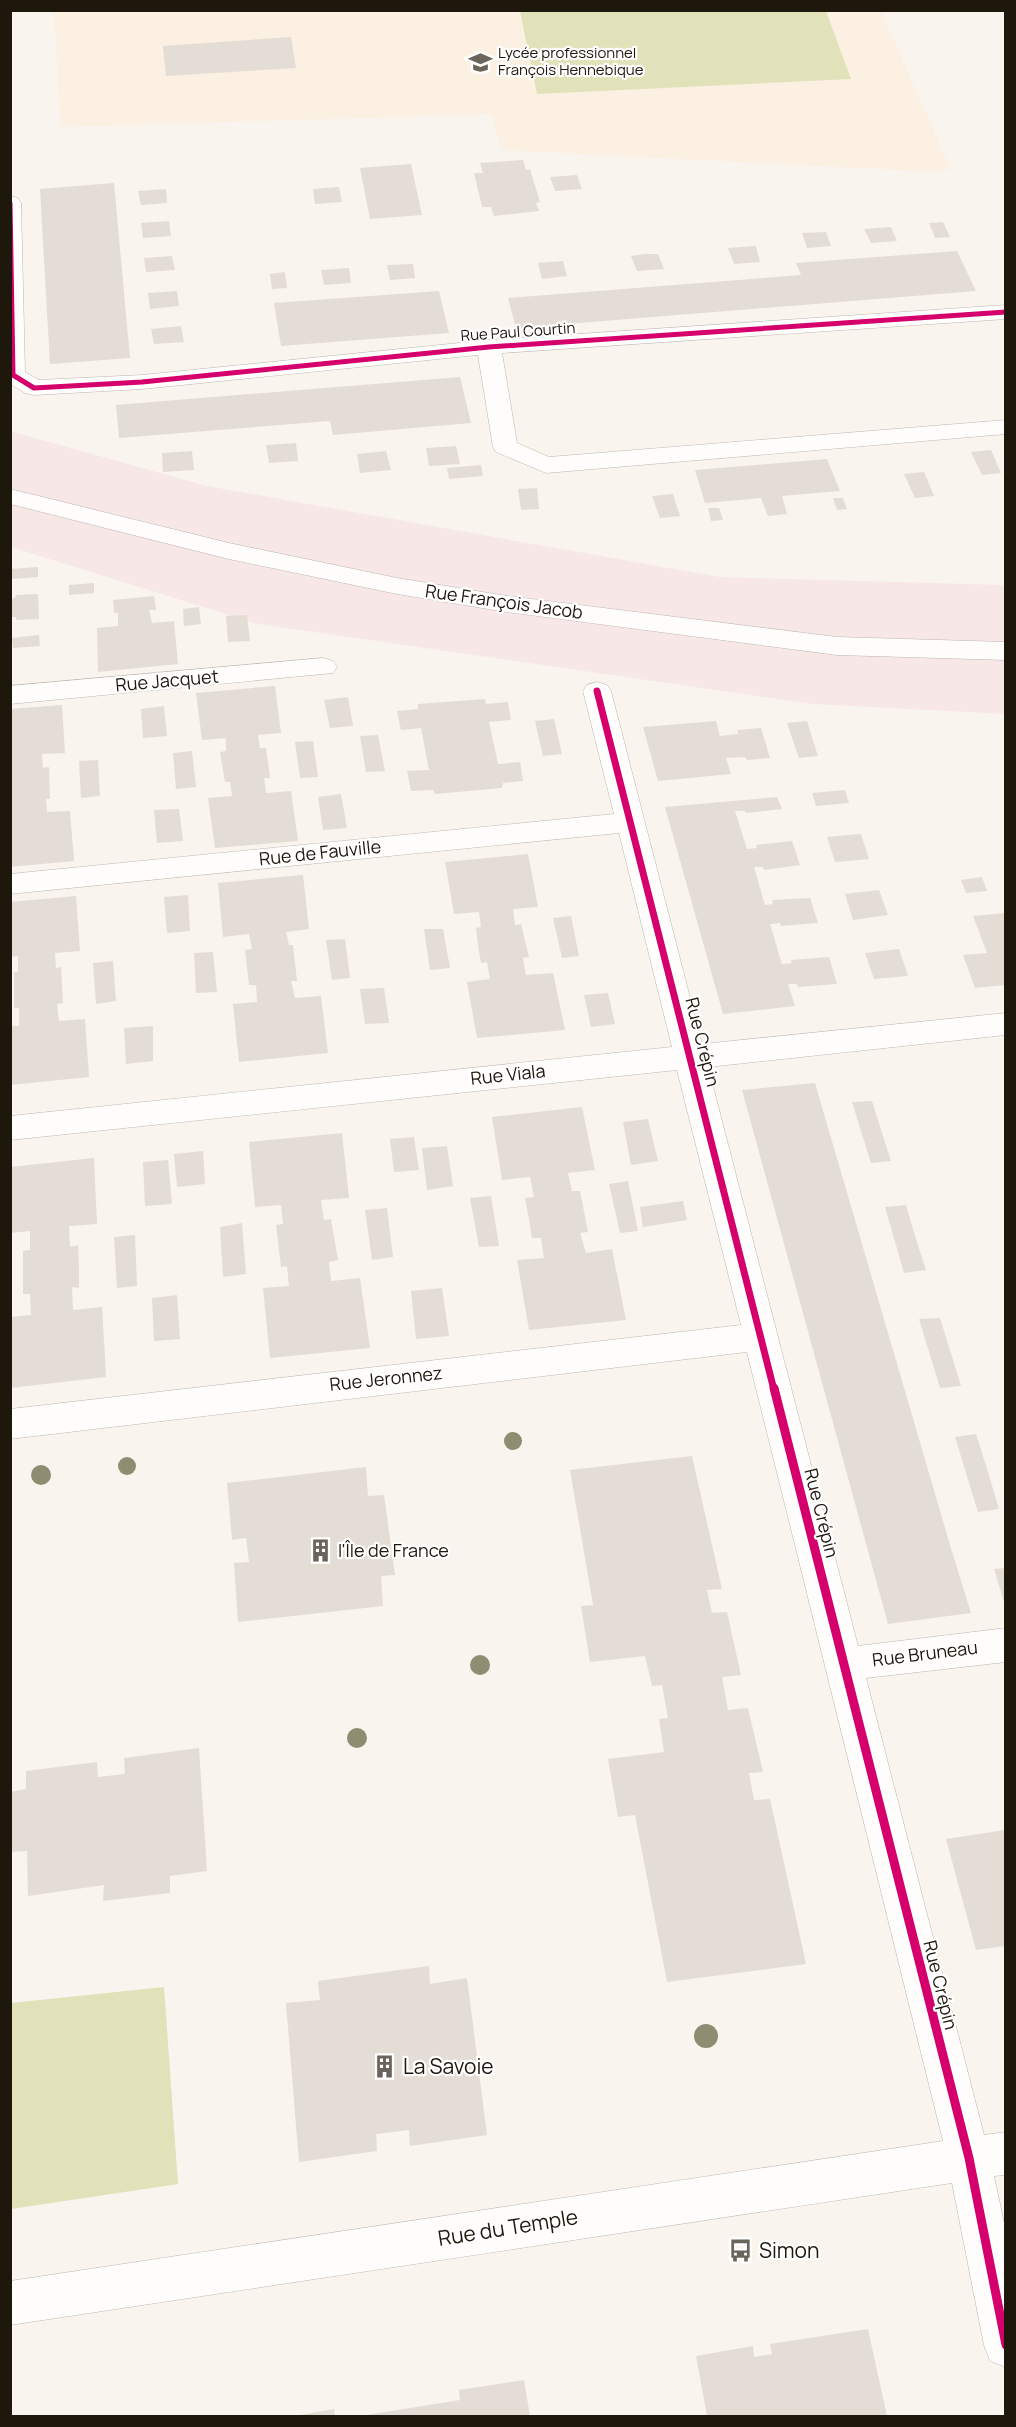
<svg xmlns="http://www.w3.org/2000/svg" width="1016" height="2427" viewBox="0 0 1016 2427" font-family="Manrope,sans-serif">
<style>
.industrial{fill:#f7e8e7}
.built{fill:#fbf0e1}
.green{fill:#e1e2b9}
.building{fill:#e4ddd5}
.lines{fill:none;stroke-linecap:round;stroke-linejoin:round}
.street-casing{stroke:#bcb6af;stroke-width:1}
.secondary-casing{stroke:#bcb6af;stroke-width:1}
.street{fill:#fefdfc;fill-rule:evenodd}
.secondary{fill:#fefdfc;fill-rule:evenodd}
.cycleway-far2-casing{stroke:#fff;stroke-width:8}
.cycleway-far1-casing{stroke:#fff;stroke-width:10}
.cycleway-casing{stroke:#fff;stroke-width:13}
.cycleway-far2{stroke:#d6006c;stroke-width:5}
.cycleway-far1{stroke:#d6006c;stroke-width:7}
.cycleway{stroke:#d6006c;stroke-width:9}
.tree{fill:#8e8d72}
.labels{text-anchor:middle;stroke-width:4.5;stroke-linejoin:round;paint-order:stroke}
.far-poi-label{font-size:15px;fill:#1e170c;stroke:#fff;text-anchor:start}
.far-street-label{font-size:15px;fill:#1e170c;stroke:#fff}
.street-label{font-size:18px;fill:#1e170c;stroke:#fff}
.poi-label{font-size:18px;fill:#1e170c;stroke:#fff;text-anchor:start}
.near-poi-label{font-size:21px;fill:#1e170c;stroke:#fff;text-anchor:start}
.near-street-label{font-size:21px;fill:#1e170c;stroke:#fff}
</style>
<rect width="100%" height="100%" fill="#f9f4ee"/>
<path class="industrial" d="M 10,431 L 207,486 L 720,577 L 1005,585 L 1005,714 L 813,704 L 258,624 L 11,547 Z"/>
<path class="built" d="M 54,11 L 881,11 L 951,170 L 921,171 L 502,150 L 491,114 L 61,127 Z"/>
<path class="green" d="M 520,11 L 826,11 L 851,79 L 537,94 Z
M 164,1987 L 178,2184 L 11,2209 L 11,2003 Z"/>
<path class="building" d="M 291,37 L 296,68 L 166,76 L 163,46 Z
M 523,160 L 526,170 L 530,169 L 540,202 L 536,203 L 539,211 L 494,216 L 491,207 L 482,207 L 474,173 L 483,173 L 480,163 Z
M 411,164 L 422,215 L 370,219 L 360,168 Z
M 577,175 L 582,189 L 555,191 L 550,177 Z
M 114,183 L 130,358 L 50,364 L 40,189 Z
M 339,187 L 342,202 L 315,204 L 313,189 Z
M 166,189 L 167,203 L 141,205 L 138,191 Z
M 169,221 L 171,236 L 143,238 L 141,223 Z
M 943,222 L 950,237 L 935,238 L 929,223 Z
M 891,227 L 897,241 L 871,243 L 864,229 Z
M 826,232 L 831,246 L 807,248 L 802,233 Z
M 756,246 L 760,262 L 734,264 L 728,248 Z
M 957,251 L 976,291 L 516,328 L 508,298 L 801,275 L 796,263 Z
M 645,254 L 658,254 L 664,269 L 637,271 L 631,256 Z
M 172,256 L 175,270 L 146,272 L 144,258 Z
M 563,261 L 567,276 L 542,279 L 538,263 Z
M 413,264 L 415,278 L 390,280 L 387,265 Z
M 349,268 L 351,283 L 324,285 L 321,270 Z
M 285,272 L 287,288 L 272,289 L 270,274 Z
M 177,291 L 179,306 L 150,309 L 148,293 Z
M 439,291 L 449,333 L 281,346 L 274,303 Z
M 181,326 L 184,342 L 154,344 L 151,329 Z
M 460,377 L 471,423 L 333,435 L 330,421 L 119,438 L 116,405 Z
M 296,443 L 298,461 L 269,463 L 266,445 Z
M 456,446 L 460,464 L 429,466 L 426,448 Z
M 991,450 L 1001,473 L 982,475 L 971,452 Z
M 192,451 L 194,470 L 163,472 L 162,453 Z
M 386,451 L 391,470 L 360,473 L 357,454 Z
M 827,459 L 840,491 L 782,496 L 787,514 L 768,516 L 761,498 L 705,503 L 695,470 Z
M 481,465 L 483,476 L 449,479 L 447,468 Z
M 924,472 L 934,496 L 915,498 L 904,474 Z
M 537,488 L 539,509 L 521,510 L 518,489 Z
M 673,494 L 680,516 L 660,518 L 652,496 Z
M 833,498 L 843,498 L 847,509 L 837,510 Z
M 708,508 L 719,508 L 723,520 L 711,521 Z
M 38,567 L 38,577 L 12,579 L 10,569 Z
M 94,583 L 94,593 L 69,595 L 69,585 Z
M 38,594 L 39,619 L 16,620 L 16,617 L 10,617 L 10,599 L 15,598 L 16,595 Z
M 154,596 L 156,610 L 149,610 L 152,623 L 174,621 L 178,664 L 98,672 L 97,628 L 118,626 L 118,613 L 114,613 L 113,600 Z
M 199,607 L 201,624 L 184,626 L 183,609 Z
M 247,615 L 250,641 L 228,642 L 226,616 Z
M 39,635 L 40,646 L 13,648 L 12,638 Z
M 275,686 L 281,733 L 258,735 L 260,748 L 266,748 L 270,778 L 264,778 L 266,793 L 291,791 L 298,841 L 215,848 L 208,798 L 232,796 L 230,782 L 225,782 L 220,752 L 226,751 L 226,738 L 202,740 L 196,693 Z
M 348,697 L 353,726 L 330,728 L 324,700 Z
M 485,699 L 486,704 L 508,702 L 511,720 L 489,722 L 498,764 L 520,762 L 523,781 L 503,783 L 502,788 L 435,794 L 433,790 L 411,791 L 407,771 L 429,770 L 421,728 L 401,730 L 397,711 L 418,709 L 418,704 Z
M 62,705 L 65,753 L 42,754 L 43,768 L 49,767 L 50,799 L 46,799 L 47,812 L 70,811 L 74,861 L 10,867 L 10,709 Z
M 164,706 L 167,736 L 143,738 L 141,709 Z
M 554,719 L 562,754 L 543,756 L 535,721 Z
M 716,721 L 720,736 L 738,734 L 737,730 L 761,728 L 770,758 L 747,760 L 745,757 L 726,758 L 731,774 L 658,781 L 643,727 Z
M 807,721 L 818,756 L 799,758 L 787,723 Z
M 378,735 L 385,771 L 366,772 L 360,736 Z
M 313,741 L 318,777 L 300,778 L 295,742 Z
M 192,751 L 196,787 L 176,789 L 173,753 Z
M 98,760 L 100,796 L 81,798 L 79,761 Z
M 845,790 L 849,803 L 816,806 L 812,793 Z
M 341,794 L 347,828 L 323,830 L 318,797 Z
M 777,797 L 782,809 L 746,813 L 745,811 L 735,811 L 747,849 L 757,848 L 756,845 L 792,841 L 800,865 L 764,870 L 763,867 L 754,867 L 765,905 L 773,904 L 772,900 L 810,898 L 818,923 L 781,926 L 780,923 L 770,924 L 782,964 L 792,963 L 791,960 L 829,957 L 837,984 L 798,987 L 797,984 L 788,984 L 795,1006 L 723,1014 L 665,807 Z
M 179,809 L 183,841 L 157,843 L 154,810 Z
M 861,834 L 869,859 L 835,862 L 827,837 Z
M 528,854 L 538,907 L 513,909 L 515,925 L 521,924 L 529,957 L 523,958 L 526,975 L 553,973 L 565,1030 L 477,1038 L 467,982 L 490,979 L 487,962 L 481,963 L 478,945 L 476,928 L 481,927 L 479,912 L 454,914 L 445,862 Z
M 303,875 L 309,929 L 286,932 L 289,945 L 293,945 L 297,981 L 291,981 L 295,998 L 321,996 L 328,1053 L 239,1062 L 233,1004 L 257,1002 L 256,985 L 249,985 L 245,950 L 252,949 L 249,934 L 223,937 L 218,883 Z
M 982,877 L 987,891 L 966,893 L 961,880 Z
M 879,890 L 888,915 L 853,920 L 845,894 Z
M 188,895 L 190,931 L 167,933 L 164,897 Z
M 76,896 L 80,951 L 55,953 L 56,968 L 61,967 L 63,1003 L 57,1004 L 59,1021 L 85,1019 L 89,1077 L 10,1085 L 10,1026 L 19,1026 L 19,1008 L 14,1008 L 14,972 L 18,972 L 18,956 L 10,957 L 10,902 Z
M 1005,913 L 1005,985 L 975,988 L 963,955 L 987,953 L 973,916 Z
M 571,916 L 579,956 L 562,958 L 553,918 Z
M 424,929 L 443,929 L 450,968 L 430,970 Z
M 345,939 L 350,978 L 332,980 L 326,940 Z
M 899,949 L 908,976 L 874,979 L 865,953 Z
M 213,952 L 217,992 L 196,993 L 194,953 Z
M 113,961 L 116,1001 L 96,1004 L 93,963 Z
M 384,988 L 389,1023 L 365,1024 L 360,989 Z
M 608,993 L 615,1024 L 591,1027 L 584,995 Z
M 153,1026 L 153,1061 L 126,1064 L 124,1028 Z
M 815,1083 L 950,1545 L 971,1613 L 888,1624 L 742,1090 Z
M 872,1101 L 881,1130 L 891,1161 L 871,1163 L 852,1102 Z
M 582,1107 L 595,1170 L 568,1173 L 572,1191 L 580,1191 L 588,1232 L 580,1233 L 586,1253 L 612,1249 L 626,1320 L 529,1330 L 517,1260 L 544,1258 L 541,1238 L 532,1238 L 529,1219 L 525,1198 L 534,1197 L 530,1177 L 502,1180 L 492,1117 Z
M 648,1119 L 658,1161 L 631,1165 L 623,1122 Z
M 342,1133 L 349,1198 L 321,1200 L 324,1220 L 331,1219 L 338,1260 L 329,1262 L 331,1281 L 360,1278 L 370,1348 L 270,1358 L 263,1288 L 289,1286 L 287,1266 L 281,1267 L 276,1225 L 283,1224 L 281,1205 L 255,1207 L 249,1142 Z
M 414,1137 L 419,1170 L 394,1172 L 390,1139 Z
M 447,1146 L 453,1186 L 427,1190 L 422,1148 Z
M 203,1151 L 205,1184 L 177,1187 L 174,1154 Z
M 94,1158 L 97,1224 L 69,1226 L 70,1247 L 78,1245 L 79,1266 L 79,1288 L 72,1287 L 73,1310 L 102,1307 L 106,1377 L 10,1388 L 10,1317 L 31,1315 L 30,1294 L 23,1294 L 23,1251 L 30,1250 L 30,1231 L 10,1233 L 10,1167 Z
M 168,1160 L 172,1204 L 145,1206 L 143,1162 Z
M 628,1181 L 638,1231 L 620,1233 L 609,1184 Z
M 491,1196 L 499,1246 L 479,1247 L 470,1198 Z
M 683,1201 L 687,1220 L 643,1227 L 640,1207 Z
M 906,1205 L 915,1236 L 926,1270 L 904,1273 L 885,1207 Z
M 387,1208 L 393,1257 L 372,1260 L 365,1210 Z
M 242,1223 L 246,1274 L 223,1277 L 220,1227 Z
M 135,1235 L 137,1286 L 117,1288 L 114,1237 Z
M 442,1288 L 449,1336 L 416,1339 L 411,1291 Z
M 177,1295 L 180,1339 L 154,1341 L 152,1298 Z
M 940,1318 L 950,1350 L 961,1386 L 940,1388 L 919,1319 Z
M 976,1434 L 988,1472 L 999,1509 L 978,1512 L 955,1437 Z
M 692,1456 L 722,1589 L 707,1590 L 712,1613 L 727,1612 L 741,1675 L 722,1677 L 728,1710 L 748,1708 L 763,1772 L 749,1773 L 754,1800 L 770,1799 L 806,1964 L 667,1982 L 635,1815 L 618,1817 L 608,1759 L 664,1752 L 659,1719 L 668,1718 L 662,1685 L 652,1686 L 645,1656 L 590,1662 L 581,1606 L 593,1605 L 570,1470 Z
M 366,1467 L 368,1496 L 384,1495 L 395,1575 L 381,1576 L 383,1606 L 238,1622 L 234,1563 L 249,1562 L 246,1538 L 232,1540 L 227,1483 Z
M 1005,1568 L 1005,1605 L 994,1569 Z
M 199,1748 L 207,1871 L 170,1876 L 170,1893 L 103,1901 L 104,1885 L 28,1896 L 27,1851 L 10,1852 L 10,1792 L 26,1789 L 26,1771 L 97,1762 L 98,1777 L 125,1774 L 124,1758 Z
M 1005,1830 L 1005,1946 L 976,1950 L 946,1839 Z
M 429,1966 L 430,1984 L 467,1978 L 487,2135 L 410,2146 L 409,2130 L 376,2134 L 377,2151 L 299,2162 L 286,2003 L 320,2000 L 318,1981 Z
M 868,2329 L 887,2416 L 707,2416 L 696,2356 L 753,2346 L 754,2357 L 772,2354 L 770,2344 Z
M 524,2380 L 530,2416 L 360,2416 L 460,2400 L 459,2390 Z
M 334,2409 L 335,2416 L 300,2416 L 300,2415 Z"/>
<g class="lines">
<defs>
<path id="street" d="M 10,196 L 18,198 L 21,203 L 25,372 L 39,380 L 142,375 L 489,340 L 1006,305 L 1006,319 L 502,353 L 517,443 L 549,457 L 1006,420 L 1006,434 L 546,473 L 496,452 L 493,447 L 478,355 L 142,389 L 34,395 L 25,393 L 10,384 Z
M 323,658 L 333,661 L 337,667 L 333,673 L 10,704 L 10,686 Z
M 597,682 L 607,685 L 611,691 L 702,1044 L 1006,1013 L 1006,1035 L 708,1067 L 858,1646 L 1006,1628 L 1006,1662 L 866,1678 L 984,2135 L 1006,2132 L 1006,2175 L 994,2176 L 1006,2232 L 1006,2367 L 990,2361 L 984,2345 L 952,2183 L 10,2325 L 10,2281 L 943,2141 L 747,1352 L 10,1439 L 10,1409 L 741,1325 L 677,1070 L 10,1140 L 10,1116 L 672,1047 L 619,833 L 10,894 L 10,874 L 614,814 L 583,691 L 587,685 Z"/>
<path id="secondary" d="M 10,489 L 229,543 L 397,578 L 507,596 L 837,637 L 1006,642 L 1006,660 L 837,655 L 507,612 L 397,594 L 229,559 L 10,504 Z"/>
</defs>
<use href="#street" class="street-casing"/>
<use href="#secondary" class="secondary-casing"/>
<use href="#street" class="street"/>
<use href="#secondary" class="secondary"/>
<defs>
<path id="cycleway-far2" d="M 10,203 L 13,375 L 34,388 L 142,382 L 489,347 L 1006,312"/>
<path id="cycleway-far1" d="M 597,691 L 774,1390"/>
<path id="cycleway" d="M 774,1388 L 969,2158 L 1006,2345"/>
</defs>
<use href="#cycleway-far2" class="cycleway-far2-casing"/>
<use href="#cycleway-far1" class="cycleway-far1-casing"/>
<use href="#cycleway" class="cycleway-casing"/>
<use href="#cycleway-far2" class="cycleway-far2"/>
<use href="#cycleway-far1" class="cycleway-far1"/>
<use href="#cycleway" class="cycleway"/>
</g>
<g class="tree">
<circle cx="513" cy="1441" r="9"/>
<circle cx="127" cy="1466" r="9"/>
<circle cx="41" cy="1475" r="10"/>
<circle cx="480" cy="1665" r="10"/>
<circle cx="357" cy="1738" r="10"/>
<circle cx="706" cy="2036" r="12"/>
</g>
<defs>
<symbol id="school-bare" viewBox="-9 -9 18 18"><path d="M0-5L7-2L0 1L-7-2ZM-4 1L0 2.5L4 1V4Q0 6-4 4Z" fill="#6b645b" stroke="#fff" stroke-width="2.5" paint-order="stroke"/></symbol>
<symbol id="building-bare" viewBox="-9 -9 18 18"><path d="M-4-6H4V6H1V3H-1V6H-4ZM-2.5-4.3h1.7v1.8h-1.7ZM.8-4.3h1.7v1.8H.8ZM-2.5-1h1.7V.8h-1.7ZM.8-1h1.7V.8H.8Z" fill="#6b645b" stroke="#fff" stroke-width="2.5" paint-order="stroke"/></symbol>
<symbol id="bus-bare" viewBox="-9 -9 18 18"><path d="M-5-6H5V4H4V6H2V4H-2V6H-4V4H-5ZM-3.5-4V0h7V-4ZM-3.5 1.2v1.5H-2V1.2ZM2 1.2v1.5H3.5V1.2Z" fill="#6b645b" stroke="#fff" stroke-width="2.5" paint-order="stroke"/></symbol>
</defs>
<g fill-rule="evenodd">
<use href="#school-bare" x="464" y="46" width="33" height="33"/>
<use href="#building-bare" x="304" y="1534" width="33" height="33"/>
<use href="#building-bare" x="368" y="2050" width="33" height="33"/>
<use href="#bus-bare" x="724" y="2234" width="33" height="33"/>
</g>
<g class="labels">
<g class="far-poi-label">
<text x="498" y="58">Lycée professionnel<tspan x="498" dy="17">François Hennebique</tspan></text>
</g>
<g class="far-street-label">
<text transform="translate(518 332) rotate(-4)" y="5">Rue Paul Courtin</text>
</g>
<g class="street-label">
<text transform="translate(504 602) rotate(8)" y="6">Rue François Jacob</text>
<text transform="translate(167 681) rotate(-5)" y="6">Rue Jacquet</text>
<text transform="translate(320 853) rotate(-6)" y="6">Rue de Fauville</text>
<text transform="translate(702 1042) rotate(76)" y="6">Rue Crépin</text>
<text transform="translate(508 1075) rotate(-6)" y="6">Rue Viala</text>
<text transform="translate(386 1379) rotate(-6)" y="6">Rue Jeronnez</text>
<text transform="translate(821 1513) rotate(76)" y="6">Rue Crépin</text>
<text transform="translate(925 1654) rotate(-7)" y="6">Rue Bruneau</text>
<text transform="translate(940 1985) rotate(76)" y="6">Rue Crépin</text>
</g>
<g class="poi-label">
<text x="338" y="1557">l'Île de France</text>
</g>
<g class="near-poi-label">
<text x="403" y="2074">La Savoie</text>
<text x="759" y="2258">Simon</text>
</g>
<g class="near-street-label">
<text transform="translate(508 2228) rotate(-9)" y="7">Rue du Temple</text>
</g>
</g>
<rect width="1016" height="2427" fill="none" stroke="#1e170c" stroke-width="24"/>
</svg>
